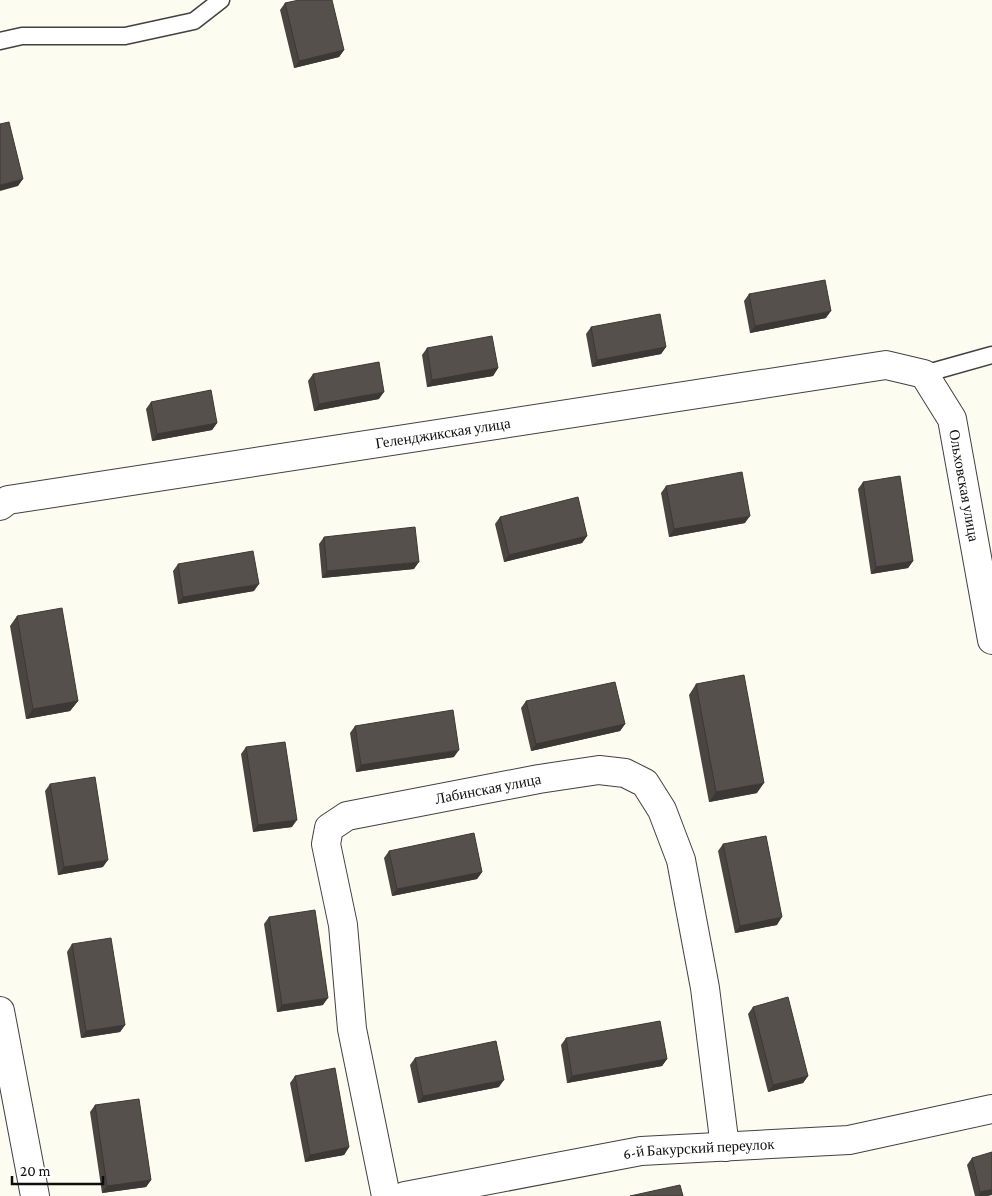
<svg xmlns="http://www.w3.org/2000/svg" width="992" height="1196" viewBox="0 0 992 1196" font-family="'Crimson Pro',serif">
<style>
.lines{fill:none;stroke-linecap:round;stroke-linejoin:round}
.lane-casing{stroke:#414141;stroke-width:19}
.street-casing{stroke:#414141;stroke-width:30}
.lane{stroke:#fff;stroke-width:16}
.street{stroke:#fff;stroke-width:28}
.wall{fill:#4a4541}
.shaded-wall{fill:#3c3835}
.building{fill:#56504c;stroke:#3c3835}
.labels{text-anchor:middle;stroke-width:5;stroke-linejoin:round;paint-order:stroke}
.street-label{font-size:15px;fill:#0e0e0e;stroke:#fff}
</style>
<rect width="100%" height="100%" fill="#fdfcf1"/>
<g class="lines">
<defs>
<path id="lane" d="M 0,41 L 22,36 L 125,36 L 194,21 L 221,0
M 924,374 L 992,355"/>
<g id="street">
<path id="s1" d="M 0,506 L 8,500 L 886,365 L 924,374 L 952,419 L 992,640"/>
<path d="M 0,1011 L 35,1196"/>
<path id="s2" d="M 386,1196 L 352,1029 L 343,925 L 326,844 L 329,828 L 347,816 L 539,779 L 599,770 L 625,773 L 645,783 L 662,810 L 681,860 L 705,988 L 725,1147"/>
<path id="s3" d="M 405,1196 L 641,1151 L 849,1140 L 992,1109"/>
</g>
</defs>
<use href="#lane" class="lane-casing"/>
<use href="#street" class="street-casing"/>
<use href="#lane" class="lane"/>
<use href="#street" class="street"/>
</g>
<path class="wall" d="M 285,3 L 344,50 L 339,57 L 294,68 L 280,10 Z
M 749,294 L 826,318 L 750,333 L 744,301 Z
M 591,327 L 666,347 L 661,354 L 592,367 L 586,334 Z
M 427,348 L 498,368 L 493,376 L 427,387 L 422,355 Z
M 313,374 L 379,399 L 314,411 L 308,381 Z
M 151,402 L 217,423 L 212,430 L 152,441 L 146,409 Z
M 863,482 L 913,561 L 908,568 L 871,574 L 858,489 Z
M 666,486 L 745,523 L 669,537 L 661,493 Z
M 500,517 L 587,536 L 582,543 L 504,562 L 495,524 Z
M 324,537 L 414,569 L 322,578 L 319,544 Z
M 178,564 L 254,591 L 178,604 L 173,571 Z
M 17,616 L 78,701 L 70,711 L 26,719 L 10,626 Z
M 696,684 L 757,793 L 709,802 L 689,695 Z
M 526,701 L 625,724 L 620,731 L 531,751 L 521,708 Z
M 355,726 L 454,757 L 356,772 L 350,733 Z
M 246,747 L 292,827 L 253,832 L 241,754 Z
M 50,784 L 103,867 L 58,875 L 45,791 Z
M 723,844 L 777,925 L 735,933 L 718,851 Z
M 389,851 L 482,872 L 477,879 L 392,896 L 384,858 Z
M 269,917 L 323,1005 L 277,1012 L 264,924 Z
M 72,944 L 125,1025 L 120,1032 L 81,1038 L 67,952 Z
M 753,1007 L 808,1076 L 803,1083 L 768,1092 L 748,1014 Z
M 566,1038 L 667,1059 L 662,1066 L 567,1083 L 561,1045 Z
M 415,1058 L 499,1087 L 418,1103 L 410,1065 Z
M 295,1076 L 349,1147 L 344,1155 L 305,1162 L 290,1083 Z
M 95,1105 L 151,1180 L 146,1187 L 102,1193 L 90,1112 Z
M 972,1158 L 988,1196 L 975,1196 L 967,1165 Z"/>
<path class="shaded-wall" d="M 344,50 L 339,57 L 294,68 L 299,61 Z
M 23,179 L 18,186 L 0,191 L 0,185 Z
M 831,311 L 826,318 L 750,333 L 755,326 Z
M 666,347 L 661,354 L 592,367 L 597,360 Z
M 498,368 L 493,376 L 427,387 L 432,380 Z
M 384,392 L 379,399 L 314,411 L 319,404 Z
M 217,423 L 212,430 L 152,441 L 157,434 Z
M 750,516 L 745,523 L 669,537 L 674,529 Z
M 587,536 L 582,543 L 504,562 L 509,555 Z
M 913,561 L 908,568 L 871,574 L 876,567 Z
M 419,562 L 414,569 L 322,578 L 327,571 Z
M 259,584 L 254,591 L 178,604 L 183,597 Z
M 78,701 L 70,711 L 26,719 L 33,709 Z
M 625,724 L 620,731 L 531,751 L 536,744 Z
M 459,750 L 454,757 L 356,772 L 361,765 Z
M 764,783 L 757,793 L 709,802 L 716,792 Z
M 297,820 L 292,827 L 253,832 L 258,825 Z
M 108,860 L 103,867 L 58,875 L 64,867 Z
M 482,872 L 477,879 L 392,896 L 397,889 Z
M 782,917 L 777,925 L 735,933 L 740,926 Z
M 328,998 L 323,1005 L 277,1012 L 282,1005 Z
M 125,1025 L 120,1032 L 81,1038 L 86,1031 Z
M 667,1059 L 662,1066 L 567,1083 L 572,1076 Z
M 808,1076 L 803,1083 L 768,1092 L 773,1085 Z
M 504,1080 L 499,1087 L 418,1103 L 423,1096 Z
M 349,1147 L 344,1155 L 305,1162 L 310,1155 Z
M 151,1180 L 146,1187 L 102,1193 L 107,1186 Z
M 992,1189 L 992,1195 L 988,1196 L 978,1196 L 980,1192 Z"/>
<path class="building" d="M 299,0 L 332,0 L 344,50 L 299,61 L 285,3 Z
M 9,122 L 23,179 L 0,185 L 0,124 Z
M 825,280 L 831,311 L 755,326 L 749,294 Z
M 660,314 L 666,347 L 597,360 L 591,327 Z
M 492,336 L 498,368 L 432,380 L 427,348 Z
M 379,362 L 384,392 L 319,404 L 313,374 Z
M 211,390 L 217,423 L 157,434 L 151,402 Z
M 742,472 L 750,516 L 674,529 L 666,486 Z
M 900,476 L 913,561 L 876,567 L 863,482 Z
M 578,497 L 587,536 L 509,555 L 500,517 Z
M 415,527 L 419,562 L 327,571 L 324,537 Z
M 253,551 L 259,584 L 183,597 L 178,564 Z
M 62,608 L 78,701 L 33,709 L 17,616 Z
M 744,675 L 764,783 L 716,792 L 696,684 Z
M 615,682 L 625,724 L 536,744 L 526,701 Z
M 453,710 L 459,750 L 361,765 L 355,726 Z
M 285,742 L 297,820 L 258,825 L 246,747 Z
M 95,777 L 108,860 L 64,867 L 50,784 Z
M 474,833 L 482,872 L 397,889 L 389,851 Z
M 766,836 L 782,917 L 740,926 L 723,844 Z
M 315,910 L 328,998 L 282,1005 L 269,917 Z
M 111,938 L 125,1025 L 86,1031 L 72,944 Z
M 788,997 L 808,1076 L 773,1085 L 753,1007 Z
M 660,1021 L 667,1059 L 572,1076 L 566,1038 Z
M 496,1041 L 504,1080 L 423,1096 L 415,1058 Z
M 335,1068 L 349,1147 L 310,1155 L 295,1076 Z
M 139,1099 L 151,1180 L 107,1186 L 95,1105 Z
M 992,1152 L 992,1189 L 980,1192 L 972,1158 Z
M 680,1185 L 683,1196 L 630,1196 Z"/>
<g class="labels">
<g class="street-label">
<text dy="5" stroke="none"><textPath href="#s1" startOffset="450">Геленджикская улица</textPath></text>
<text dy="5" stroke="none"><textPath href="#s1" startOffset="1058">Ольховская улица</textPath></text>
<text dy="5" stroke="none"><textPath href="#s2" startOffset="539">Лабинская улица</textPath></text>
<text dy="5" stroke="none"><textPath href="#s3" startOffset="298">6-й Бакурский переулок</textPath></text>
</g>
</g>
<path d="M12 1176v8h91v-8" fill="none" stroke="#0e0e0e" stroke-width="2.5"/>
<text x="20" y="1176" font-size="15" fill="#0e0e0e" stroke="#ffffff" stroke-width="4" paint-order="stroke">20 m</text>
</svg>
